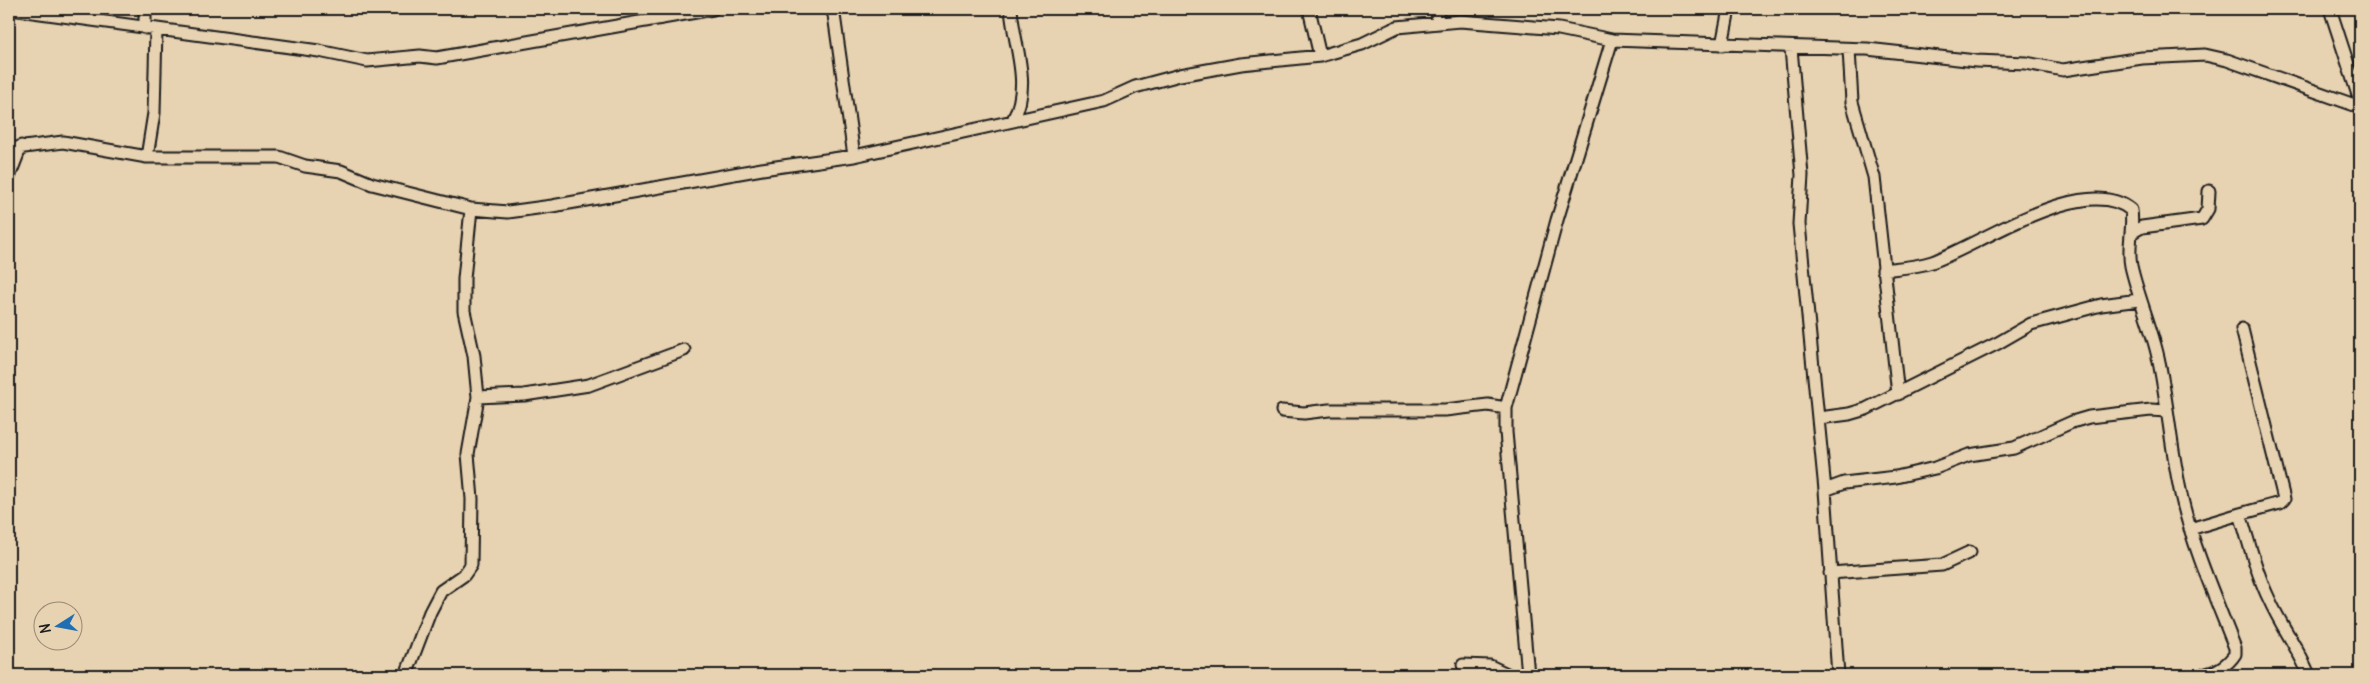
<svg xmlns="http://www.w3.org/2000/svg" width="2369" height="684" viewBox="0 0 2369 684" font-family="Delius,sans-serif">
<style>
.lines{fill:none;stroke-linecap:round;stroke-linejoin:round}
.minor-casing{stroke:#1c1c1c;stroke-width:15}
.minor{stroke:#e7d2b1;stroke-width:11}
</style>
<rect width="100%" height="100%" fill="#e7d2b1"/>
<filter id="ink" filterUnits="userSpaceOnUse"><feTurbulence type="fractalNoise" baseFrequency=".02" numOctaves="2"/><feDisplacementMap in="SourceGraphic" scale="10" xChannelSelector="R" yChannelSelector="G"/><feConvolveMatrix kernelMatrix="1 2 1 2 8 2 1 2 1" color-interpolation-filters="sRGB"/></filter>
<g filter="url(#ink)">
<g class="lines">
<defs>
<path id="minor" d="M 11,9 L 319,51 L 367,61 L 420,56 L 437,58 L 713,9
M 145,9 L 145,28
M 831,9 L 834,15 L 854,156
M 1011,9 C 1014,47 1032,84 1013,120
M 1309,9 L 1320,56
M 2330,9 L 2360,101
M 1437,23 L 1438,9
M 1722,45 L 1729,9
M 1791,48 L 1802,175 L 1799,224 L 1825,490 L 1838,675
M 1849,49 L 1852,102 L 1874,177 L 1898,394
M 9,149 L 63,142 L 147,157 L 279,157 L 305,166 L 341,171 L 372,184 L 471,209 L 464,279 L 464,311 L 474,356 L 478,397 L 468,454 L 472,499 L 471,565 L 464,575 L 441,591 L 430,612 L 406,675
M 147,157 L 154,113 L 156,29
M 9,177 L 21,146
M 471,209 L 508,212 L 552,206 L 762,169 L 854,156 L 1104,101 L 1135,87 L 1180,75 L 1241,64 L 1320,56 L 1362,44 L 1397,27 L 1460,21 L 1559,29 L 1612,40 L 1867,49 L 1976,61 L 2026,63 L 2063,70 L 2142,58 L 2205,55 L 2227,60 L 2360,107
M 2131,233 L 2142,227 L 2202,219 L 2208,209 L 2209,191
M 1883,270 C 1899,268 1917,267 1932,262 C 1978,246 2085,171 2131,210 C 2134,229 2127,247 2131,266 C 2138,297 2151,326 2158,357 C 2168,403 2171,452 2182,499 C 2194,550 2216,599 2235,648 L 2235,654 C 2228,665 2215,673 2203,675
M 478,397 L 524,395 L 589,385 L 684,350
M 1282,411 L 1304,413 L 1329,410 L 1445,410 L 1488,405 L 1506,408
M 1819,418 L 1849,414 L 1866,409 L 1998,343 L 2031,324 L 2101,305 L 2139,300
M 1825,490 L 1844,483 L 1896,477 L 1935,468 L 1969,455 L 2014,448 L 2072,422 L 2089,417 L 2151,410 L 2166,411
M 2240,514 L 2280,503 L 2284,499 L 2242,329
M 2190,529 L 2240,514 C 2249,542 2256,573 2269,599 C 2281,626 2298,648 2309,675
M 1830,573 L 1942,565 L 1970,552
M 1463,665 L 1490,666 L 1509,675
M 1528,675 L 1506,432 L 1506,408 L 1557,220 L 1612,40"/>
</defs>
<use href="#minor" class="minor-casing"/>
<use href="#minor" class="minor"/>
</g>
</g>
<rect width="2369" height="684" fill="none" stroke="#e7d2b1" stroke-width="30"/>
<rect x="15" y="15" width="2339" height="654" fill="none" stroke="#1c1c1c" stroke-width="2" filter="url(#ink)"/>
<g transform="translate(58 626) rotate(259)"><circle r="24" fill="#e7d2b1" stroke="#968975"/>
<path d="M0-4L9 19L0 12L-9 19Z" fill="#1f6fb2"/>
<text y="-8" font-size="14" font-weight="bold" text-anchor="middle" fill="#1c1c1c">N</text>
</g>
</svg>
